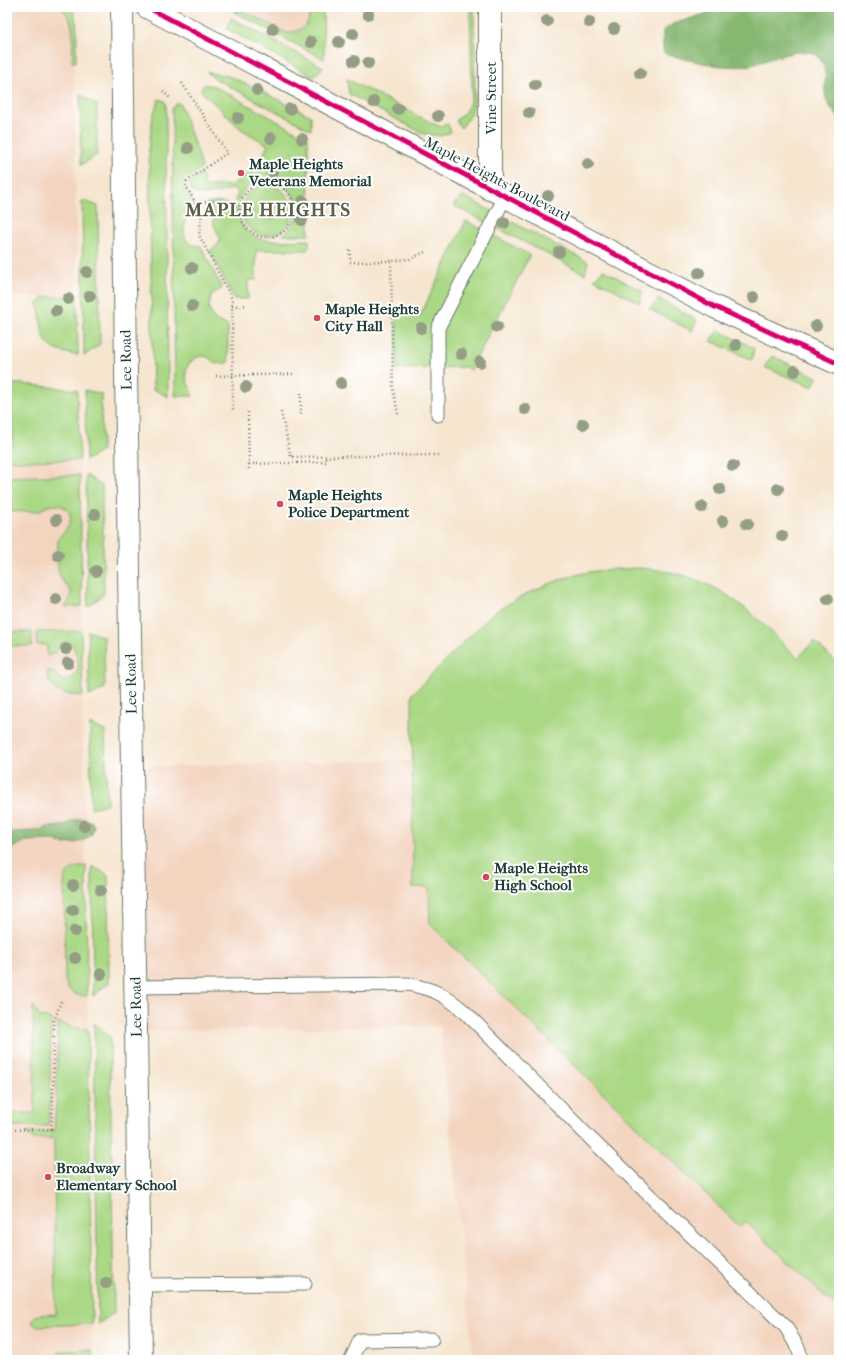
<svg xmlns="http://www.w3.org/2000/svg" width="846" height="1367" viewBox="0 0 846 1367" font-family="'IM FELL French Canon',serif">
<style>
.built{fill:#f3d4bf}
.green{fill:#aad885;stroke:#648a5c;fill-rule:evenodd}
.forest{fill:#87b872;stroke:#537a53}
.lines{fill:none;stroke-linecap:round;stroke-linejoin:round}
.service-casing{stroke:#6a786a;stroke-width:15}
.minor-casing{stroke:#6a786a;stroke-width:24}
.tertiary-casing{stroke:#6a786a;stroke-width:24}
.secondary-casing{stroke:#6a786a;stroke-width:24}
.path{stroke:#6a786a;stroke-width:2.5;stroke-dasharray:1 3;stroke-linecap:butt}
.service{stroke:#fff;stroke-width:13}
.minor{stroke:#fff;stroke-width:22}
.tertiary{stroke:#fff;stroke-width:22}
.secondary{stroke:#fff;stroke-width:22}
.cycleway-casing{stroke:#fff;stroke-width:8}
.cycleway{stroke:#d6006c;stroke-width:5}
.tree{fill:#939e85}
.poi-dot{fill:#d1495b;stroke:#fff;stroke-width:1.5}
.labels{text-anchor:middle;stroke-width:4;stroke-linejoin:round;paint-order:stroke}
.street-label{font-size:15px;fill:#1f3d34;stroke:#fff}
.poi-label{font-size:15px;font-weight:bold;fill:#1f3d34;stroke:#fff;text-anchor:start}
.district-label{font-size:19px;font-weight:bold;letter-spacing:1px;fill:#5c604a;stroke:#fff}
</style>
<rect width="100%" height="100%" fill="#fff"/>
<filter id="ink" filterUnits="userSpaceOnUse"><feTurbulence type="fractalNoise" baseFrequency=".025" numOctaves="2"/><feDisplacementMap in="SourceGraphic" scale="8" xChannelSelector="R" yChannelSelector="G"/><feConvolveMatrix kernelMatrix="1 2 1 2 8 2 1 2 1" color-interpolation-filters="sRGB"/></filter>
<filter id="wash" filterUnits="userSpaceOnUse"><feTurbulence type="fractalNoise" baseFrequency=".012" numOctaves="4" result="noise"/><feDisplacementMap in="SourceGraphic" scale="16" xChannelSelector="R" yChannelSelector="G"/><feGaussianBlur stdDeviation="0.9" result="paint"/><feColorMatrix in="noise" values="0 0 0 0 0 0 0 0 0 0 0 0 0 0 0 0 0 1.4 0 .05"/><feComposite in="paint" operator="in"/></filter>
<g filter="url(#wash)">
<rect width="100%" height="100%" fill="#f6e5cf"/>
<path class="built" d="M 7,7 L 71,7 L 75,17 L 76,62 L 74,62 L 77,296 L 15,297 L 7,293 Z
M 224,7 L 323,7 L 324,59 L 234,12 Z
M 80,460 L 84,810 L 86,816 L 85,831 L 93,1360 L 7,1360 L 7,461 Z
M 640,568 L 677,574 L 703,582 L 740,604 L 752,614 L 798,658 L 814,641 L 839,665 L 839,1360 L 473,1360 L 440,1026 L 136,1031 L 132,767 L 412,760 L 412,694 L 492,614 L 506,605 L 549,583 L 566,577 L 601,570 Z"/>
<path class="green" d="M 59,7 L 71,7 C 80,20 76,46 76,62 L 72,62 C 73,44 77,17 59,7 Z
M 310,7 L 323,7 L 324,59 L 234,12 L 241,10 L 287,33 C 305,31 310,24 310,7 Z
M 470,7 L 474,7 L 475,97 L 472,112 L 465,123 L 461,128 L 456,120 C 466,114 470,104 472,93 Z
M 231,18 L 323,67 L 314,77 L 227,29 Z
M 207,72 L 228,76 L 238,80 L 311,116 L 311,130 L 212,77 Z
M 347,79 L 434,124 L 440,126 L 448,124 L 451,132 L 440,136 L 424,134 L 349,94 Z
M 204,85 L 210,85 L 214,86 L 308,138 L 309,235 L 283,235 C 327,201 258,151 238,202 L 235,201 L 238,192 L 234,189 C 222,190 189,205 189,182 L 202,173 L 204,186 L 227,185 L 228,187 L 259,167 L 258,165 L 268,145 L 241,129 L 201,91 L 202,87 Z
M 80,94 L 97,105 L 97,155 L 81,165 Z
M 159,99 L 165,101 L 166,105 L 168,397 L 153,389 L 149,146 L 153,116 Z
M 177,103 L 180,104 L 198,153 L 202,168 L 185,179 L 184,186 L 195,206 L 188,211 C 183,226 179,246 201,246 L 222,288 L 211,296 L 209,305 L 209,310 L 215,320 L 228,326 L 228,363 L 215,364 C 212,360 209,357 204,356 C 195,355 185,365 186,374 C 186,382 191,389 193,396 L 175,396 L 172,109 L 173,107 Z
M 265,185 C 297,185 302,230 271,235 C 239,240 229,193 265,185 ZM 269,203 C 275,204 278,207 278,213 L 274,219 L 267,219 L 264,217 L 262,210 L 266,204 Z
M 463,196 L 588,262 L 585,274 L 453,205 Z
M 82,200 L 98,206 L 100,344 L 84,356 Z
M 217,202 L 238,206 C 238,249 280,240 309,240 L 309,247 L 307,250 L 256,250 L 256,280 L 248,280 L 248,299 L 234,299 L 210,251 L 217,246 L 220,241 L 220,238 L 214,225 L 213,210 L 210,206 L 206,204 Z
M 466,221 L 530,255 L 470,371 L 466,367 L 397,369 L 396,308 L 420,316 Z
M 603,270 L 642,291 L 640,303 L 594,279 Z
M 77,296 L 78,355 C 38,350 44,336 38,303 L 44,297 Z
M 659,299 L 697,320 L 692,331 L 649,309 Z
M 718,330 L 754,348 L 752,360 L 711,341 Z
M 772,356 L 817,377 L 813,387 L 764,367 Z
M 11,384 L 23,384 L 77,390 L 80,460 L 7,461 L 7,447 L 13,446 Z
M 85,390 L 101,394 L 102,451 L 86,460 Z
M 80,475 L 82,606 L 65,607 C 80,589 63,588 59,573 C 57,564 58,549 58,540 C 61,533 68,530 70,522 C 74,504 51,500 40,511 L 7,512 L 7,477 Z
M 86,475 L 102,486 L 104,591 L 104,594 L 88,607 Z
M 640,568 C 658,570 676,572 694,579 C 736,593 767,628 798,658 L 814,641 L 839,665 L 839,1310 L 745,1221 L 740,1227 L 430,924 L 429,887 L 413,887 L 412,694 L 492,614 C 518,597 554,579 584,573 C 603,569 621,569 640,568 Z
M 81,631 L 83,696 C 64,695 49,692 47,671 L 53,671 C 56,673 59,679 62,680 C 65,681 67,680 69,679 C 83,674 79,653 71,644 L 61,644 L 59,646 L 56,653 L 47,656 L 47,645 L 37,645 L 37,632 Z
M 88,631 L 104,637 L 105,688 L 89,696 Z
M 7,632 L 32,632 L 32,646 L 7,646 Z
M 90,724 L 105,731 L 107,804 L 91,808 Z
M 86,866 L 87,996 C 75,996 67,992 65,979 L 64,884 C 66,870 73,867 86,866 Z
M 92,866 L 108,875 L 109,983 L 93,996 Z
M 33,1006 L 40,1017 L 51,1019 L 50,1104 L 48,1126 L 7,1126 L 7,1119 L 11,1118 L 11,1113 L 35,1113 Z
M 58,1022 L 74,1028 L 88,1029 L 92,1324 L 37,1326 L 34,1325 L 32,1321 C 34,1312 48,1315 56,1314 L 54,1138 L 33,1139 L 27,1133 L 54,1131 L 56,1105 Z
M 94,1023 L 110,1037 L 110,1045 L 114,1313 L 98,1324 Z
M 92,1350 L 93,1360 L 56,1360 L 59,1352 L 62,1351 Z"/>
<path class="forest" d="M 721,7 L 839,7 L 839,118 C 834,112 828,105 826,98 C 822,82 831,71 818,57 C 805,43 768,61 751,65 C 725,70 690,61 664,53 L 663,48 L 663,31 L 673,24 L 702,15 Z
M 77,819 L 86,819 L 92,822 L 94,827 L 91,835 L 84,840 L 76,843 L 63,844 L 55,840 L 26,841 L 7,851 L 7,832 L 36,831 L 48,827 L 61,826 Z"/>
</g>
<g filter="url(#ink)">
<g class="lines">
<defs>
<path id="service" d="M 438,415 L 438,328 L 505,197
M 136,987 L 408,984 C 436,990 444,994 466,1013 L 592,1140 L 786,1327 L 799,1350 L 801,1360
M 140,1285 L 305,1284
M 351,1360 L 360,1340 L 432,1339"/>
<path id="minor" d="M 490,189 L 490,7"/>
<path id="tertiary" d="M 147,7 L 715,307 L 839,364"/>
<path id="secondary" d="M 122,7 L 126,372 L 141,1360"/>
</defs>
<use href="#service" class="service-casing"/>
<use href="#minor" class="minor-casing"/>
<use href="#tertiary" class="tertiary-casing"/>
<use href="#secondary" class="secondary-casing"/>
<path class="path" d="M 182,83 L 227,153 L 187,181 L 186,186 L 202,214 L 199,235 L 232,299 L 233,412
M 163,91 L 171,99
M240 210a27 27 0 1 1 54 0a27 27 0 1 1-54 0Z
M 197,204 C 212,199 225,200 240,205
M 350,250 L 350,262 L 391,261
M 232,306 L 248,305
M 216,376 L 294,374
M 301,393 L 301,415
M 248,412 L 249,472
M 281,412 L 291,457 L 438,455
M 398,414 L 393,389 L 391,261 L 410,259 L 427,251
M 249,464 L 326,462 L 325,456
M 7,1130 L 51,1129 L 53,1104 L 54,1021 L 61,1001"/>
<use href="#service" class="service"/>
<use href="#minor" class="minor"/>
<use href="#tertiary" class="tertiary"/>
<use href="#secondary" class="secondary"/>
<defs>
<path id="cycleway" d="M 147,7 L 715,307 L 839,364"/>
</defs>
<use href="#cycleway" class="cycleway-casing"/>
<use href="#cycleway" class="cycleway"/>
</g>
<g class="tree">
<circle cx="368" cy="14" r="6"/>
<circle cx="547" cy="21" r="6"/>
<circle cx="589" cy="22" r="6"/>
<circle cx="273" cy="29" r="6"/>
<circle cx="614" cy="29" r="6"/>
<circle cx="353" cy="34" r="6"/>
<circle cx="311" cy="42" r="6"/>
<circle cx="339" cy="42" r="6"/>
<circle cx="354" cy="61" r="6"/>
<circle cx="368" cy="63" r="6"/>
<circle cx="640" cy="73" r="6"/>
<circle cx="535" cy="85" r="6"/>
<circle cx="257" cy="90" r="6"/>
<circle cx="374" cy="102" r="6"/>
<circle cx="290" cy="109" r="6"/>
<circle cx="398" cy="109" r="6"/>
<circle cx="529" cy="113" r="6"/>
<circle cx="438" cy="116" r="6"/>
<circle cx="238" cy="118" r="6"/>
<circle cx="271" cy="138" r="6"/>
<circle cx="302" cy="139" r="6"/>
<circle cx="188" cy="148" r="6"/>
<circle cx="588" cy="164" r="6"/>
<circle cx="272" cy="172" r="6"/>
<circle cx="293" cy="183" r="6"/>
<circle cx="548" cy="196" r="6"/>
<circle cx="303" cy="201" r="6"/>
<circle cx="302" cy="220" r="6"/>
<circle cx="504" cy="223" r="6"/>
<circle cx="559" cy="252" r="6"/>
<circle cx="192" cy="268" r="6"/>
<circle cx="87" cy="272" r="6"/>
<circle cx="699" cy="273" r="6"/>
<circle cx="90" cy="296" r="6"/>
<circle cx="754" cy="297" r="6"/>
<circle cx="68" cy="299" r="6"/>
<circle cx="192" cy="306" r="6"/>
<circle cx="56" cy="311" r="6"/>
<circle cx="816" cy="326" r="6"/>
<circle cx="497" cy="327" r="6"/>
<circle cx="421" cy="328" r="6"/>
<circle cx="736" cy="345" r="6"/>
<circle cx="461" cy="354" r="6"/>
<circle cx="480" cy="362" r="6"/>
<circle cx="795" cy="371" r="6"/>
<circle cx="341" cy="383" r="6"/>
<circle cx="246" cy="387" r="6"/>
<circle cx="525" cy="409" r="6"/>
<circle cx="583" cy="424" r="6"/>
<circle cx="733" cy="466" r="6"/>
<circle cx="720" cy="489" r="6"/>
<circle cx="778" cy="489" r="6"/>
<circle cx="702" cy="507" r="6"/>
<circle cx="95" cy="514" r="6"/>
<circle cx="56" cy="520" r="6"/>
<circle cx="723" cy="521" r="6"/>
<circle cx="747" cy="524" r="6"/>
<circle cx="782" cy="536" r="6"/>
<circle cx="58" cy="555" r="6"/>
<circle cx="96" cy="571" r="6"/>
<circle cx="56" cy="599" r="6"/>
<circle cx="828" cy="599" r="6"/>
<circle cx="66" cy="649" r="6"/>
<circle cx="68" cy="663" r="6"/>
<circle cx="84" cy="826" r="6"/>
<circle cx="73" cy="885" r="6"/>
<circle cx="101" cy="890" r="6"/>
<circle cx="73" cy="910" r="6"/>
<circle cx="75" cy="931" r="6"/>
<circle cx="75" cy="958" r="6"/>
<circle cx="101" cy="974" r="6"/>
<circle cx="106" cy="1283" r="6"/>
</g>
</g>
<g class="poi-dot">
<circle cx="241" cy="173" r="4"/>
<circle cx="317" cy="318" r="4"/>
<circle cx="280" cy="504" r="4"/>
<circle cx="486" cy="877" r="4"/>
<circle cx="48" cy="1177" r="4"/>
</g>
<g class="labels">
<g class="street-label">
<text transform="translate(491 98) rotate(-90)" y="5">Vine Street</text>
<text transform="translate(497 179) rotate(28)" y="5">Maple Heights Boulevard</text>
<text transform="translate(126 360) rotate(-91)" y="5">Lee Road</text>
<text transform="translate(131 684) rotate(-91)" y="5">Lee Road</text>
<text transform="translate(136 1007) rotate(-91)" y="5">Lee Road</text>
</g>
<g class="poi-label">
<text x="249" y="169">Maple Heights<tspan x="249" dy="17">Veterans Memorial</tspan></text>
<text x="325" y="314">Maple Heights<tspan x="325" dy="17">City Hall</tspan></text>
<text x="288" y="500">Maple Heights<tspan x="288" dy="17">Police Department</tspan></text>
<text x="494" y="873">Maple Heights<tspan x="494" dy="17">High School</tspan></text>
<text x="56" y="1173">Broadway<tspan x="56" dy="17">Elementary School</tspan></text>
</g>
<g class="district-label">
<text x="268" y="216">MAPLE HEIGHTS</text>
</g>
</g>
<rect width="846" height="1367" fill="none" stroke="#fff" stroke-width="24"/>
</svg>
